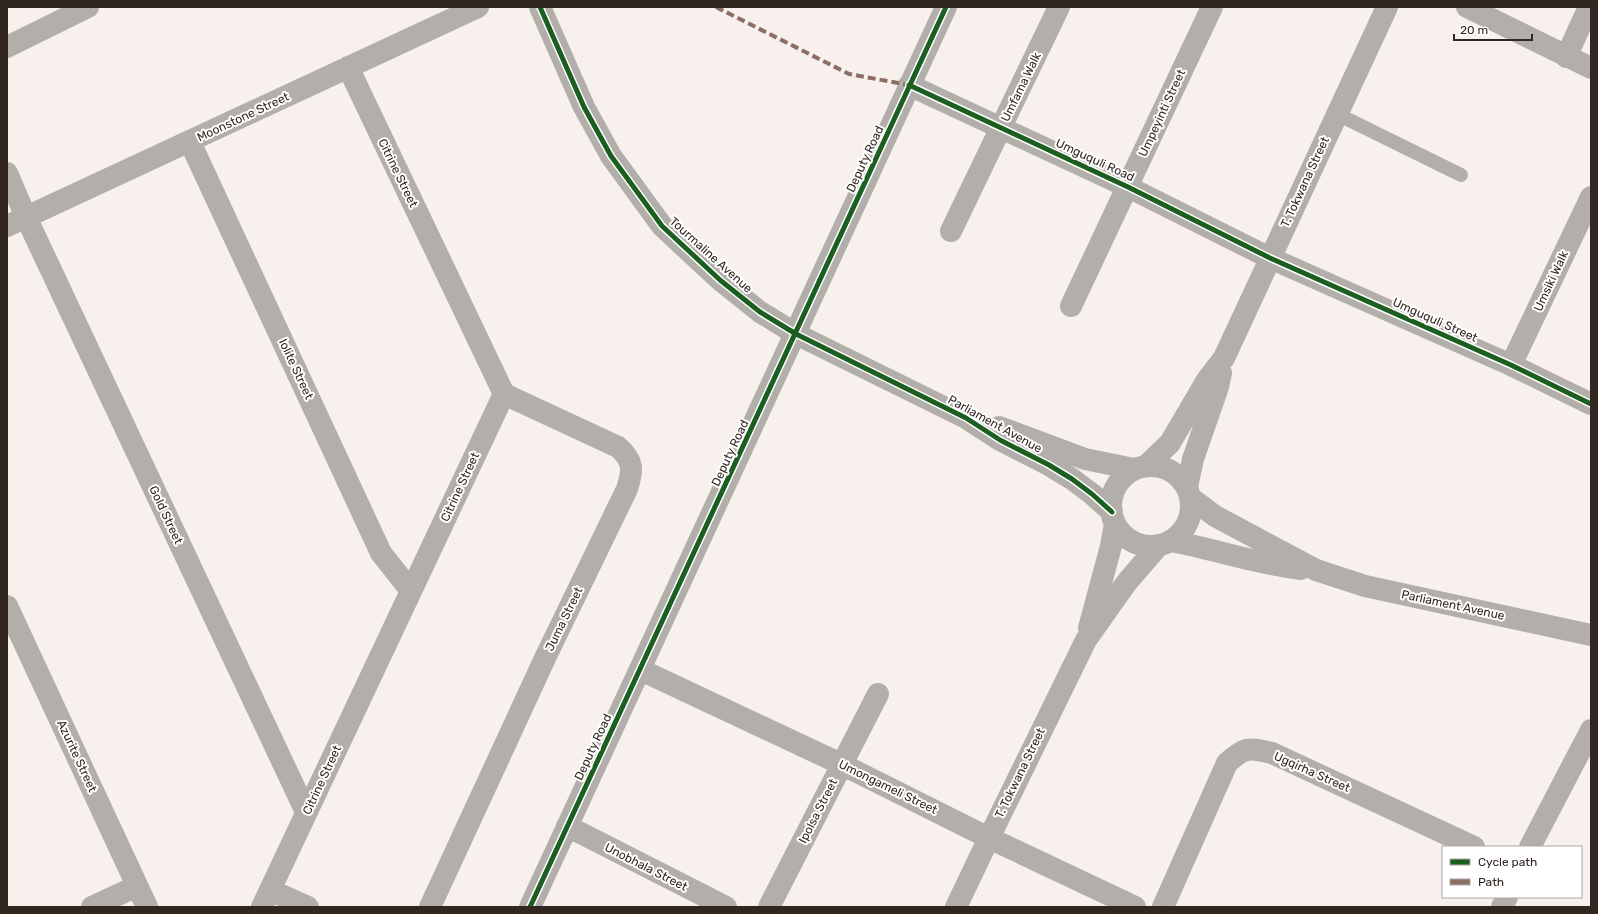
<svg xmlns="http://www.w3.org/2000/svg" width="1598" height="914" viewBox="0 0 1598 914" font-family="Rubik,sans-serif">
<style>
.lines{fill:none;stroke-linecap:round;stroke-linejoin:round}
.service{stroke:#b2afab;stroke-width:14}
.minor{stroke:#b2afab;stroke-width:22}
.tertiary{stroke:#b2afab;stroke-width:22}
.quiet{stroke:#8d6e63;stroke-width:4;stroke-dasharray:8 4;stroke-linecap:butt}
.cycleway-casing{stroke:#fff;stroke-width:8}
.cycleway{stroke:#1b5e20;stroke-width:5}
.labels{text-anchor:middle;stroke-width:4;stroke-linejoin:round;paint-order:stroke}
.street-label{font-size:12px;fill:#322621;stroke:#fff}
</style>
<rect width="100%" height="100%" fill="#f7f0ec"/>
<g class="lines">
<path class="service" d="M 1337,114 L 1461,175"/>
<path class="minor" d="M 1467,7 L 1591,68
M 7,47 L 88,7
M 1566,57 L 1589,7
M 348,67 L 504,394
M 909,85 L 1128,187 L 1270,258 L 1511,365 L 1591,404
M 190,142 L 381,553 L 411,591
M 7,173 L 26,217 L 306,812
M 7,226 L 478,7
M 951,231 L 1059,7
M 1071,306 L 1212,7
M 1511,365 L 1591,197
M 1146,466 L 1170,443 L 1207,380 L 1224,358 L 1387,7
M 1187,487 L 1193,459 L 1218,387 L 1221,373
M 7,606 L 147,907
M 641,670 L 841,764 L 989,838 L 1135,907
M 567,826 L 726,907
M 1530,847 L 1591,730
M 270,890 L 308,907
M 92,907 L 137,886
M 262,907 L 504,394
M 430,907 L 546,656 L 627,489 C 633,470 634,461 618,447 L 504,394
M 530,907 L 946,7
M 769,907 L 878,694
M 1163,907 L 1227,763 C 1246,746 1248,748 1272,753 L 1474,847
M 1502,907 L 1507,897"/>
<path class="tertiary" d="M 540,7 L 584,107 L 611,156 L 662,226 L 720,280 L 760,312 L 796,334 L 966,418 L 1000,440 L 1049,465 L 1072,479 L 1092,494 L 1112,512
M 999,427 L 1085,459 L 1134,469
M1111 506a40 40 0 1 1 80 0a40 40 0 1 1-80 0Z
M 1191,498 L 1215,516 L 1316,570 L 1365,586 L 1591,635
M 1171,541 C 1214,549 1257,564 1301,569
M 1089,628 L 1111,546 L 1115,524
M 956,907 L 989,838 L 1086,640 L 1127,582 L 1159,545"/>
<path class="quiet" d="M 716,7 L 849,74 L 909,85"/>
<defs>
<path id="cycleway" d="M 540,7 L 584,107 L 611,156 L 662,226 L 720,280 L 760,312 L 796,334 L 966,418 L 1000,440 L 1049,465 L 1072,479 L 1092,494 L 1112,512
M 909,85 L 1128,187 L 1270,258 L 1511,365 L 1591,404
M 530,907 L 946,7"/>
</defs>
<use href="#cycleway" class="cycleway-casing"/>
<use href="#cycleway" class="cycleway"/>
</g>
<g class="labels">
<g class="street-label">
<text transform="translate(1021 87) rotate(-64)" y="4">Umfama Walk</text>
<text transform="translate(1162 113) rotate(-65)" y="4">Umpeyinti Street</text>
<text transform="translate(243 117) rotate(-25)" y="4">Moonstone Street</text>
<text transform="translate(865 159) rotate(-65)" y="4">Deputy Road</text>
<text transform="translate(1095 160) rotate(25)" y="4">Umguquli Road</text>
<text transform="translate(398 173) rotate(64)" y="4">Citrine Street</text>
<text transform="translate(1305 182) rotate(-65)" y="4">T. Tokwana Street</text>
<text transform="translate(711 255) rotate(42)" y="4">Tourmaline Avenue</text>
<text transform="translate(1551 281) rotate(-65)" y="4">Umsiki Walk</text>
<text transform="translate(1435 320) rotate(24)" y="4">Umguquli Street</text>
<text transform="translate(296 369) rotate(65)" y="4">Iolite Street</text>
<text transform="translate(995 424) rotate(29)" y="4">Parliament Avenue</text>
<text transform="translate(730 453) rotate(-65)" y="4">Deputy Road</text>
<text transform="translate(460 487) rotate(-65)" y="4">Citrine Street</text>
<text transform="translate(166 515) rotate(65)" y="4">Gold Street</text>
<text transform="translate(1453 605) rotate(12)" y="4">Parliament Avenue</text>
<text transform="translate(564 619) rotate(-64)" y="4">Juma Street</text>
<text transform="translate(593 747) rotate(-65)" y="4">Deputy Road</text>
<text transform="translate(77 756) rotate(65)" y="4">Azurite Street</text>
<text transform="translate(1312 772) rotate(24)" y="4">Ugqirha Street</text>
<text transform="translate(1020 773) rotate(-64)" y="4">T. Tokwana Street</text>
<text transform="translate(322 780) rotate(-65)" y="4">Citrine Street</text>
<text transform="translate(888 787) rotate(26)" y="4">Umongameli Street</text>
<text transform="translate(818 811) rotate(-63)" y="4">Ipolsa Street</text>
<text transform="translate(646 867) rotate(27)" y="4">Unobhala Street</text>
</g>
</g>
<rect width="1598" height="914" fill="none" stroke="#322621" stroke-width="16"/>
<rect x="1442" y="846" width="140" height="52" fill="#ffffff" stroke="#ada8a6"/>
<rect x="1450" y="859" width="20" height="6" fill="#1b5e20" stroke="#ada8a6"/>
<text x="1478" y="866" font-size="12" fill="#322621">Cycle path</text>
<rect x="1450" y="879" width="20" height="6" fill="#8d6e63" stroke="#ada8a6"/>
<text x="1478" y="886" font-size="12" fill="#322621">Path</text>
<path d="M1454 34v6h78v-6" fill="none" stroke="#322621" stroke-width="2"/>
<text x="1460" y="34" font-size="12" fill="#322621" stroke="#ffffff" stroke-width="3" paint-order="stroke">20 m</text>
</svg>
